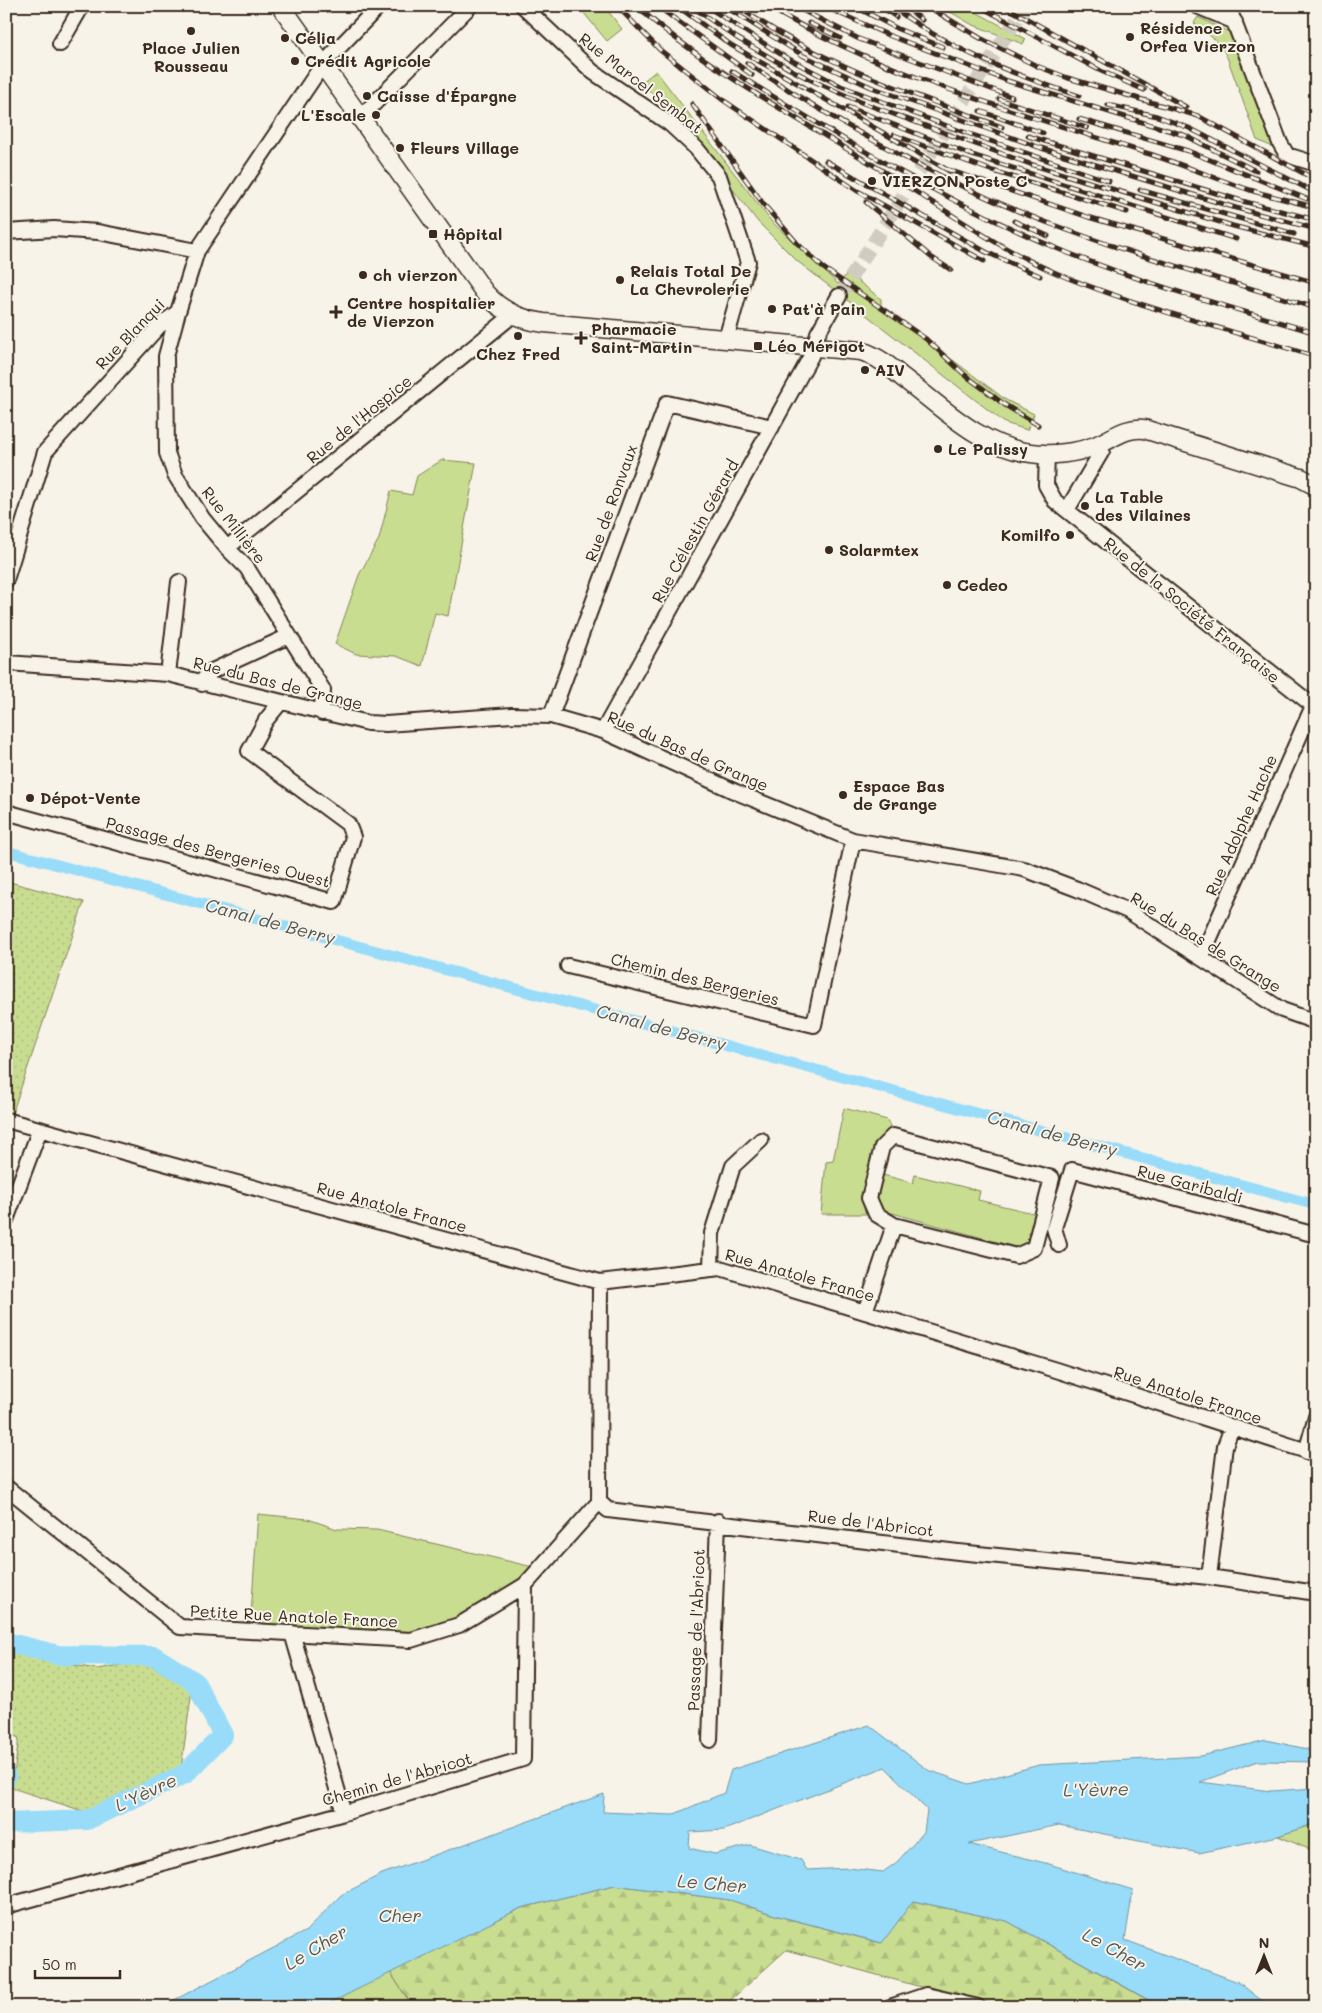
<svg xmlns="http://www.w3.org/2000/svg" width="1322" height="2013" viewBox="0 0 1322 2013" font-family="Mali,sans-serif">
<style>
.grass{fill:#c9dd91;stroke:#828458}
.forest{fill:url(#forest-firs);stroke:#828458}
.park{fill:url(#park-dots);stroke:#828458}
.water{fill:#98dcfa;stroke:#7395a2;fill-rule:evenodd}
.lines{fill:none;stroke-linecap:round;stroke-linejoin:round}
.canal{stroke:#98dcfa;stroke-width:11}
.river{stroke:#98dcfa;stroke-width:20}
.minor-tunnel{stroke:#d1cbc0;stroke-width:14;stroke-dasharray:14 7;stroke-linecap:butt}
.minor-casing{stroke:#3b2a1e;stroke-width:18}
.major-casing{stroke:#3b2a1e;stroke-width:21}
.minor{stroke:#f7f3e8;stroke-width:14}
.major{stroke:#f7f3e8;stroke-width:18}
.rail-casing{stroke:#3b2a1e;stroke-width:5}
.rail{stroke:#f7f3e8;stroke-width:3;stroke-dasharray:9;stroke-linecap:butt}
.poi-dot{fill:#3b2a1e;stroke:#f7f3e8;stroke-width:2}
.labels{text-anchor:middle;stroke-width:4;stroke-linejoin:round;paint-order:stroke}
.poi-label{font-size:16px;font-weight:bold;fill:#3b2a1e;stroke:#f7f3e8;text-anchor:start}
.street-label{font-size:16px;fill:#3b2a1e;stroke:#f7f3e8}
.water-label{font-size:18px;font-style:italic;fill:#525655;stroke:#f7f3e8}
</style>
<defs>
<pattern id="forest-firs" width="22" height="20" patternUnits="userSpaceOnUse" patternTransform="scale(1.25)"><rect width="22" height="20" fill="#c9dd91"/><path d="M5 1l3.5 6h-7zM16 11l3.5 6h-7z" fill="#aebe7d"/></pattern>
<pattern id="park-dots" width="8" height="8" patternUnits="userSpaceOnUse" patternTransform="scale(1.25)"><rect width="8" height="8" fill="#c9dd91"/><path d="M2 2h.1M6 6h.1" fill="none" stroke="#aebe7d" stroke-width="1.8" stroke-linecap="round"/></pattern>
</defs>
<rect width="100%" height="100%" fill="#f7f3e8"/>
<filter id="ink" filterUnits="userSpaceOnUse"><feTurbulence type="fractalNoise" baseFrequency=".02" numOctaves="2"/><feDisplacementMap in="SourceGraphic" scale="10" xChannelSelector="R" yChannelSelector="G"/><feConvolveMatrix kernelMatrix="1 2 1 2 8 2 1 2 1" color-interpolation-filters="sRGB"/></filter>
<g filter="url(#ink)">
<path class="grass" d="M 578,6 L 604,6 L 622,29 L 607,41 Z
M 940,6 L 965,6 L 1026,39 L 1023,44 L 971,24 Z
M 1198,17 L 1231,33 L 1275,148 L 1257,140 L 1227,57 L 1220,44 L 1194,23 Z
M 656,71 L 771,221 L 838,284 L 848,273 L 881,299 L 881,306 L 1006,400 L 1034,414 L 1027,430 L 1005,423 L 797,261 L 758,222 L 727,182 L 642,82 Z
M 442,460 L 476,463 L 448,616 L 435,613 L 422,666 L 396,656 L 356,654 L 335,644 L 359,575 L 379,539 L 391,491 L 412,495 L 417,476 Z
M 844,1108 L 887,1120 L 892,1130 C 875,1148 856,1190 866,1214 L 821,1214 L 826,1162 L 833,1161 Z
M 883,1175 L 913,1183 L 915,1175 L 980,1191 L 978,1200 L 1037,1214 L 1030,1243 L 1019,1248 L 885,1211 C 873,1200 879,1189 883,1175 Z
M 258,1514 L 308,1519 L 337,1529 L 377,1530 L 537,1568 L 458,1623 L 411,1637 L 250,1629 Z
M 1316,1823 L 1316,1852 L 1278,1836 Z
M 390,1972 L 413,2007 L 322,2007 Z"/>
<path class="forest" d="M 614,1885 L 730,1900 L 778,1916 L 881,1943 L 913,1901 L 1007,1921 L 1153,2003 L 1186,2002 L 1192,2007 L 1008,2007 L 921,1987 L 786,1950 L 723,2007 L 413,2007 L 390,1972 L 521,1908 Z"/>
<path class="park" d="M 6,881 L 84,902 L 12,1114 L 6,1112 Z
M 6,1649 L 56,1662 L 97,1669 L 143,1661 L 192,1689 L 181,1769 L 92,1814 L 12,1788 L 19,1738 L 6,1733 Z"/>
<path class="water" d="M 869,1725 L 928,1770 L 969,1784 L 1039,1765 L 1201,1756 L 1266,1740 L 1316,1751 L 1316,1762 L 1258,1761 L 1200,1782 L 1271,1791 L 1316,1788 L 1316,1823 L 1278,1836 L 1199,1853 L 1059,1825 L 969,1844 L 1049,1864 L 1133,1890 L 1125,1940 L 1238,1982 L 1270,2007 L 1192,2007 L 1186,2002 L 1154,2003 L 1007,1921 L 913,1901 L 882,1943 L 778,1916 L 730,1900 L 614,1885 L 521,1908 L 322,2007 L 161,2007 L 306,1931 L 341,1895 L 382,1874 L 604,1794 L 603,1812 L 672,1815 L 724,1793 L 731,1770 ZM 885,1767 L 927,1810 L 924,1832 L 897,1862 L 883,1872 L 848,1868 L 807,1870 L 801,1860 L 750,1845 L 715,1854 L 689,1848 L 690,1832 L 724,1830 Z"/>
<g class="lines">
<path class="canal" d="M 6,851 L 1316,1205"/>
<path class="river" d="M 6,1642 L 58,1655 L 154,1656 L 195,1682 L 223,1735 L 185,1774 L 87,1820 L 6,1823
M 6,1775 L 6,1779"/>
<path class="minor-tunnel" d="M 839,296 L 1025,6"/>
<defs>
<path id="minor" d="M 523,6 L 593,72 L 670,124 L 696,148 L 719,176 L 748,262 L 726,339
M 1197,6 L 1235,22
M 1228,6 L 1280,143 L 1287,155 L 1316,164
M 60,44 L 82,6
M 361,117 L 470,6
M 6,232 L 54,229 L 98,232 L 197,251
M 178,312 L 166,356 L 167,453 L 175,475 L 203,519 L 227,548 L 247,568 L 323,690 L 322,713
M 1047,454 L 1046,485 L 1055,501 L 1316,708
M 1067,510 L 1102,451
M 227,548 L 513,315
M 6,580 L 45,452 L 159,326 L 178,312 L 197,251 L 323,64 L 379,6
M 6,663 L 168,674 L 368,723 L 386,724 L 512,715 L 551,716 L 603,731 L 736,792 L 853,840 L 1024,869 L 1077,889 L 1128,911 L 1282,1010 L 1316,1022
M 168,674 L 179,582
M 202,684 L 206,676 L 212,671 L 289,636
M 551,716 L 667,403 L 772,427
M 603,731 L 811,356 L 818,333 L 839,296
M 6,812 L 334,902 L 353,837 L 348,824 L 249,751 L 266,720 L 280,703
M 1201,958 L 1313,706
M 568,966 L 814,1025 L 853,840
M 6,1120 L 600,1282 L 720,1268 L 1056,1370 L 1316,1454
M 893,1136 L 1052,1178 L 1034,1248 L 1016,1256 L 894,1225 L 876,1214 L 869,1198 L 882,1147 Z
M 6,1220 L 40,1129
M 1059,1245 L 1054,1228 L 1072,1170 L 1316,1235
M 711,1269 L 712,1233 L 733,1166 L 761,1140
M 600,1282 L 599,1502 L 608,1510 L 958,1552 L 1209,1577 L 1225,1446 L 1232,1427
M 865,1312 L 894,1225
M 1306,1452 L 1316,1417
M 6,1487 L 180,1627 L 411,1640 L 459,1625 L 525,1585
M 1209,1577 L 1316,1593
M 292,1633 L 344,1813
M 710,1740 L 718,1521
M 6,1906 L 344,1813 L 523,1759 L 525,1585 L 599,1502
M 926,1995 L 978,2007
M 890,2007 L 926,1995 L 925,2007"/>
<path id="major" d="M 281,6 L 485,293 C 501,311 520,320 544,323 L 861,351 C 877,356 889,366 902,377 C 942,407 980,447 1031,453 C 1052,456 1076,453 1095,446 C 1113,439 1124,427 1144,429 L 1301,478 L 1316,486"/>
</defs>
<use href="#minor" class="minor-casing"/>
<use href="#major" class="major-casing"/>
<use href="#minor" class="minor"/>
<use href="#major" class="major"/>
<defs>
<path id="rail" d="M 617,6 L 660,50 L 723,100 L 856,190 L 984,261
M 636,6 C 715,75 803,121 891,176 C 952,214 1001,251 1068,278 C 1148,310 1234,331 1316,357
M 657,6 L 752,75
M 677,6 L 731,45 L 951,172
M 691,6 L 737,38 L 788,68 L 811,80 L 863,103 L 1030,164 L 1233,226 L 1316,247
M 706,6 L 785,57 L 841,86 L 958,130 L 1109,181
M 724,6 L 804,56 L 871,87 L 1041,148 L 1236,208 L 1316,229
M 737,6 C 818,63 910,93 1002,127
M 767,6 C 882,75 1013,111 1140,151 C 1177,162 1213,178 1250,190 C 1272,197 1294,201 1316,208
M 794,6 L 859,39 L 1012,97
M 823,6 L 888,35 L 1008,81 L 1184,135 L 1256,171
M 854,6 L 898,29 L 943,47
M 880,6 L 896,17
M 891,6 C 948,49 1012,74 1079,96
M 905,6 L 922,20
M 927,6 L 980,38 L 1037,66 L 1068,78 L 1198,116 L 1316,180
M 979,6 L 1101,71 L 1144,90
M 1004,6 L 1186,107
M 809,23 L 840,38
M 747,63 C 839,124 939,181 1043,221 C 1131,255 1225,280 1316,308
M 732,71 C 840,138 950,205 1068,253 C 1148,285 1233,308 1316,333
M 999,99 L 1087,128
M 692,104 L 764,205 L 797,243 L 822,267 L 926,339 L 965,375 L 1005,405 L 1038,425
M 1108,105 L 1157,116 L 1189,128 L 1316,193
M 848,107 L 969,154 L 1236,239
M 980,111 L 1043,133
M 1079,119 L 1188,151 L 1307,199
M 894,135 L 993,171 L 1127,212
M 1028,136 L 1242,201 L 1316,220
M 826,161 L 986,252 L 1040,276
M 946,169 L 1088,217 L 1316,283
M 1140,190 L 1294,234
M 866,202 L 931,257 L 951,270
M 1014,221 L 1048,236"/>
</defs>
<use href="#rail" class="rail-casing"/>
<use href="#rail" class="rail"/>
</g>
</g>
<g class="poi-dot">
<circle cx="191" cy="31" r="5"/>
<circle cx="1130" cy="37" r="5"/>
<circle cx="285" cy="38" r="5"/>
<circle cx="295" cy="61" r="5"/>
<circle cx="367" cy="96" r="5"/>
<circle cx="376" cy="115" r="5"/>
<circle cx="400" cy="148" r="5"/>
<circle cx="872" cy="181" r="5"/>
<rect x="428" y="229" width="10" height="10" rx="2.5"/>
<circle cx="363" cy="275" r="5"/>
<circle cx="620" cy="280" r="5"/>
<circle cx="772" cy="309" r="5"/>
<path d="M333.5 304.5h5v5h5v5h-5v5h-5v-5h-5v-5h5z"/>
<circle cx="518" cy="336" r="5"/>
<path d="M578.5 330.5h5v5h5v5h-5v5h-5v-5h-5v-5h5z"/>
<rect x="753" y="341" width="10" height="10" rx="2.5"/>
<circle cx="865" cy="370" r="5"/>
<circle cx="938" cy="449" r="5"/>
<circle cx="1085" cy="506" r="5"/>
<circle cx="1070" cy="535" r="5"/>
<circle cx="829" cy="550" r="5"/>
<circle cx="947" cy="585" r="5"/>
<circle cx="843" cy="795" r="5"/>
<circle cx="30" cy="798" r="5"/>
</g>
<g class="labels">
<g class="poi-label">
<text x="1140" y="34">Résidence<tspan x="1140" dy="18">Orfea Vierzon</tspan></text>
<text x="295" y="44">Célia</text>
<text x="191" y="54" text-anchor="middle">Place Julien<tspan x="191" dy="18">Rousseau</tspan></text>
<text x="305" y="67">Crédit Agricole</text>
<text x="377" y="102">Caisse d'Épargne</text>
<text x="366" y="121" text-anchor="end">L'Escale</text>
<text x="410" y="154">Fleurs Village</text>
<text x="882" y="187">VIERZON Poste C</text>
<text x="443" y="240">Hôpital</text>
<text x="630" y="277">Relais Total De<tspan x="630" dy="18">La Chevrolerie</tspan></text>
<text x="373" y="281">ch vierzon</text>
<text x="347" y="309">Centre hospitalier<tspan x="347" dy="18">de Vierzon</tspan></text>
<text x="782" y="315">Pat'à Pain</text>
<text x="591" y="335">Pharmacie<tspan x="591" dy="18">Saint-Martin</tspan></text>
<text x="768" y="352">Léo Mérigot</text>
<text x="518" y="360" text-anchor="middle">Chez Fred</text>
<text x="875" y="376">AIV</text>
<text x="948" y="455">Le Palissy</text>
<text x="1095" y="503">La Table<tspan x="1095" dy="18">des Vilaines</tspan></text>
<text x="1060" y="541" text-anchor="end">Komilfo</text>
<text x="839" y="556">Solarmtex</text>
<text x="957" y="591">Cedeo</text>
<text x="853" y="792">Espace Bas<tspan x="853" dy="18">de Grange</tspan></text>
<text x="40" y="804">Dépot-Vente</text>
</g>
<g class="street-label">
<text transform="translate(641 83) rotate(38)" y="6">Rue Marcel Sembat</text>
<text transform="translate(130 334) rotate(-46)" y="6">Rue Blanqui</text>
<text transform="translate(359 419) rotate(-39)" y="6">Rue de l'Hospice</text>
<text transform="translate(611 503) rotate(-70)" y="6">Rue de Ronvaux</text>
<text transform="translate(234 525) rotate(52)" y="6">Rue Millière</text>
<text transform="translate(695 531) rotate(-61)" y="6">Rue Célestin Gérard</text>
<text transform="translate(1192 610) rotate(39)" y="6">Rue de la Société Française</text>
<text transform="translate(278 683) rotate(14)" y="6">Rue du Bas de Grange</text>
<text transform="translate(688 751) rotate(24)" y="6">Rue du Bas de Grange</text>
<text transform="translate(1241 825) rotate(-66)" y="6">Rue Adolphe Hache</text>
<text transform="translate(218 852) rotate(15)" y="6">Passage des Bergeries Ouest</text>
<text transform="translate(1206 942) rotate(32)" y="6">Rue du Bas de Grange</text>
<text transform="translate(695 979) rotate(14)" y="6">Chemin des Bergeries</text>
<text transform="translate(1190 1184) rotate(15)" y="6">Rue Garibaldi</text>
<text transform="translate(392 1207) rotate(15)" y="6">Rue Anatole France</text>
<text transform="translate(800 1275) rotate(16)" y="6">Rue Anatole France</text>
<text transform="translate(1188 1395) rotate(18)" y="6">Rue Anatole France</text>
<text transform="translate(871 1523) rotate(7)" y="6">Rue de l'Abricot</text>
<text transform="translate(294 1616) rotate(3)" y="6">Petite Rue Anatole France</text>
<text transform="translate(696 1630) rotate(-88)" y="6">Passage de l'Abricot</text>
<text transform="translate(397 1779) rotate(-16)" y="6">Chemin de l'Abricot</text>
</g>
<g class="water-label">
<text transform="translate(270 922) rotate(15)" y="6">Canal de Berry</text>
<text transform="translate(661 1028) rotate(15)" y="6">Canal de Berry</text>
<text transform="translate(1052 1134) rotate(15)" y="6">Canal de Berry</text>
<text transform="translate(1096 1790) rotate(-1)" y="6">L'Yèvre</text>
<text transform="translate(146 1793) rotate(-25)" y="6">L'Yèvre</text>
<text transform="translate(712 1884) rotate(5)" y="6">Le Cher</text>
<text x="400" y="1922">Cher</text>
<text transform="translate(316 1948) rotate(-31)" y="6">Le Cher</text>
<text transform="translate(1114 1950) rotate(29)" y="6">Le Cher</text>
</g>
</g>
<rect width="1322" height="2013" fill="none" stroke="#f7f3e8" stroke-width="25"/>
<rect x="12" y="12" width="1297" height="1988" fill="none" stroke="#3b2a1e" stroke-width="2" filter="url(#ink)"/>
<g transform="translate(1264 1956)" stroke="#f7f3e8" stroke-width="4" paint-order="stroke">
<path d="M0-4L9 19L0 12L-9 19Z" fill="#3b2a1e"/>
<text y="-8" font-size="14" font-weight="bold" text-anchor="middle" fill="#3b2a1e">N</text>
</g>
<path d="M35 1970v8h85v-8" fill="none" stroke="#3b2a1e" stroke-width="2.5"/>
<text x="42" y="1970" font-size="15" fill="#3b2a1e" stroke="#f7f3e8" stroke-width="4" paint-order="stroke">50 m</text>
</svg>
